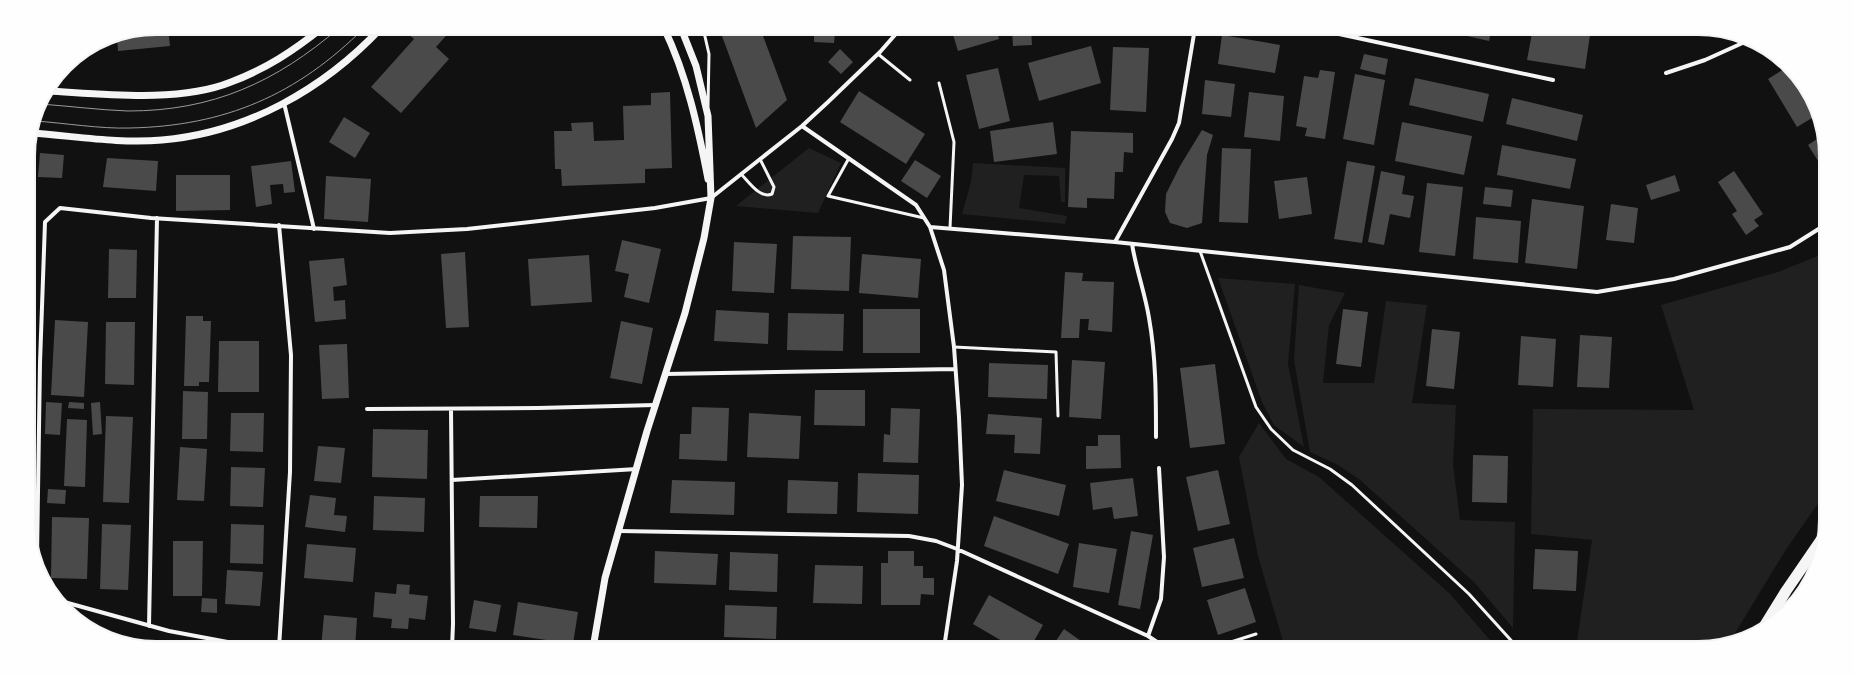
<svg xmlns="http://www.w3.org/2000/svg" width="1854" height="676" viewBox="0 0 1854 676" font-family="Overpass,sans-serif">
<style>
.green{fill:#202020}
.building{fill:#4a4a4a}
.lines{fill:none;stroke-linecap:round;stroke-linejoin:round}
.service{stroke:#f5f5f5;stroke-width:3}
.minor{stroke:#f5f5f5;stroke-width:4}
.tertiary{stroke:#f5f5f5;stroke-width:7}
.trunk{stroke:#f5f5f5;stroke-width:11}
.tram{stroke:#9a9a9a;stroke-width:1}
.rim{fill:none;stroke:#f5f5f5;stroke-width:2}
</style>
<rect width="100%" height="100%" fill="#111"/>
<path class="green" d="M 809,148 L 841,163 L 818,213 L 736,206 Z
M 973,163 L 1065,168 L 1065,202 L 1061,202 L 1059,176 L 1024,175 L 1019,208 L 1067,216 L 1065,224 L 962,214 L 971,182 Z
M 1825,253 L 1826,492 L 1785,551 L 1729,643 L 1706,648 L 1576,648 L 1592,540 L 1531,534 L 1533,409 L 1694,410 L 1661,305 L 1778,272 Z
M 1218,278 L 1295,284 L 1288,364 L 1304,447 L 1274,425 L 1262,402 Z
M 1299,285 L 1345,293 L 1329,325 L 1323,383 L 1374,383 L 1386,301 L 1427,305 L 1412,403 L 1456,405 L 1453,465 L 1460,520 L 1515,522 L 1513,628 L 1474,582 L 1359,479 L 1338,465 L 1310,452 L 1294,360 Z
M 1259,423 L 1286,459 L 1319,477 L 1449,593 L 1497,648 L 1285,648 L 1258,556 L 1239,457 Z"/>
<path class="building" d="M 156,28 L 168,28 L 170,46 L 118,51 L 117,36 Z
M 204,28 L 238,28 L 238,29 L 205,34 Z
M 405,28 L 453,28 L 436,47 L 449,59 L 401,113 L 371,87 L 414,39 L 404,30 Z
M 719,28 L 760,28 L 787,100 L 756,128 Z
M 814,28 L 879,28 L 879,35 L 835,33 L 834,43 L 814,42 Z
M 951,28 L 996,28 L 999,39 L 958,51 Z
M 1012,28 L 1031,28 L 1032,45 L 1013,46 Z
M 1082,28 L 1118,28 L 1118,29 L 1084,35 Z
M 1432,28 L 1492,28 L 1489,41 Z
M 1533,28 L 1591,28 L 1585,69 L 1527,60 Z
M 1222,35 L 1280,45 L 1275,73 L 1218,64 Z
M 1091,46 L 1101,83 L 1039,101 L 1028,63 Z
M 1113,47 L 1149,48 L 1146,112 L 1110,110 Z
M 840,49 L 853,62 L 841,74 L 828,62 Z
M 1364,54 L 1388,59 L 1385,75 L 1360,69 Z
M 1787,67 L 1794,72 L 1813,100 L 1817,115 L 1797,127 L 1768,79 Z
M 998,68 L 1010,121 L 979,129 L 966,75 Z
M 1320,70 L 1335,72 L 1325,139 L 1305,136 L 1307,128 L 1296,126 L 1304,76 L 1318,78 Z
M 1355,74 L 1385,80 L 1374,145 L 1343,139 Z
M 1415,78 L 1489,94 L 1483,122 L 1409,105 Z
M 1205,80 L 1235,84 L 1231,117 L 1202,114 Z
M 859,91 L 925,134 L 906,164 L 840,122 Z
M 670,92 L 672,168 L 645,169 L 645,183 L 562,186 L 561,169 L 555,169 L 554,131 L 572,131 L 571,123 L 593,122 L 594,141 L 624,140 L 623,106 L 651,105 L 651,93 Z
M 1249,92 L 1284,96 L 1280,141 L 1244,137 Z
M 1512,98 L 1583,115 L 1577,141 L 1506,124 Z
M 344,117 L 370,133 L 355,158 L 329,142 Z
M 1053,122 L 1057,154 L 994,162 L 990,131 Z
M 1402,122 L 1472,136 L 1464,175 L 1395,161 Z
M 1202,130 L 1213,135 L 1207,155 L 1202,223 L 1187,228 L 1170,223 L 1165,212 L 1166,194 L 1180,166 Z
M 1071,131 L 1133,133 L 1133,153 L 1124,152 L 1123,172 L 1115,172 L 1114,199 L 1087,198 L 1087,208 L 1068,207 Z
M 1823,135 L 1825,139 L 1825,172 L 1808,145 Z
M 1502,145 L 1576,159 L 1570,189 L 1497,175 Z
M 1222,148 L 1251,149 L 1248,223 L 1219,222 Z
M 40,153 L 64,155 L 62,178 L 38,177 Z
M 28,154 L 33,154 L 32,176 L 28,176 Z
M 107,158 L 158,161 L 156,191 L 103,187 Z
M 915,160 L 941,176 L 927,198 L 901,181 Z
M 291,161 L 295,192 L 284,193 L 283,184 L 270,185 L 272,204 L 256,207 L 251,166 Z
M 1347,161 L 1375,166 L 1362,243 L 1334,239 Z
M 1381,171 L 1405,176 L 1402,194 L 1414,196 L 1410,218 L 1390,214 L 1384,245 L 1368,242 Z
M 1734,171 L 1763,214 L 1754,220 L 1759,226 L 1746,235 L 1732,214 L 1737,211 L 1718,182 Z
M 176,175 L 230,175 L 230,210 L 176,211 Z
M 1675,175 L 1680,191 L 1651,200 L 1646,185 Z
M 326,176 L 371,179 L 368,222 L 324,219 Z
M 1307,177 L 1312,214 L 1279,219 L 1274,181 Z
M 1427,183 L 1463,187 L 1455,256 L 1419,252 Z
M 1485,187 L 1513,190 L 1511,207 L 1483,204 Z
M 1532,199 L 1584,206 L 1577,269 L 1525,263 Z
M 1611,204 L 1638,208 L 1634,243 L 1606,240 Z
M 1476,217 L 1521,221 L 1518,263 L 1473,259 Z
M 793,236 L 851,237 L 849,291 L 791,289 Z
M 622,240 L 661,249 L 649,303 L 624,297 L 629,274 L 615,271 Z
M 734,242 L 777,244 L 774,293 L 732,291 Z
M 109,249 L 137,250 L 136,298 L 108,298 Z
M 465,252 L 469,327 L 446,328 L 441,254 Z
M 862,254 L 921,259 L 918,298 L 859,293 Z
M 29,255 L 32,256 L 32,277 L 29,277 Z
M 589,255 L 592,302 L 531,306 L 528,259 Z
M 344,258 L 347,285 L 333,287 L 334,301 L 345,300 L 346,319 L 315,322 L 309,261 Z
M 1065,272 L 1083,273 L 1082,281 L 1114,282 L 1112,332 L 1088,330 L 1089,319 L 1080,319 L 1079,338 L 1061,338 Z
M 863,309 L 920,309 L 920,353 L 863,353 Z
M 1343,309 L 1368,312 L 1361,367 L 1336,364 Z
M 716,310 L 769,313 L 768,344 L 714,341 Z
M 788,313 L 844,314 L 843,351 L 787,350 Z
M 186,316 L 203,316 L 203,321 L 211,321 L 209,382 L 199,382 L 199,386 L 184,386 Z
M 55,320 L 88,322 L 84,397 L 51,395 Z
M 621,321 L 653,328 L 642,384 L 610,378 Z
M 106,322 L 135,322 L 134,385 L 105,384 Z
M 1432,329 L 1460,332 L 1454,389 L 1426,386 Z
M 1580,335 L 1612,337 L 1609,388 L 1577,387 Z
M 1521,336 L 1556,339 L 1553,387 L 1518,385 Z
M 219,341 L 259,341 L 259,392 L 218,392 Z
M 347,344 L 349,398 L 322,399 L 319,345 Z
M 1072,360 L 1105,362 L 1101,419 L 1069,417 Z
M 989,363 L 1048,365 L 1047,399 L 988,397 Z
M 1215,364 L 1225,444 L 1190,448 L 1180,368 Z
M 815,390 L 865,390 L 865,426 L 814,425 Z
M 183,391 L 208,392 L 207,439 L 182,439 Z
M 46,402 L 62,403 L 60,435 L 45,434 Z
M 69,402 L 84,403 L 84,409 L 68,408 Z
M 100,402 L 102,434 L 93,435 L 91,403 Z
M 692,407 L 729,408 L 727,461 L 679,459 L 680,434 L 691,434 Z
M 891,408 L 920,409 L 918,463 L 883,462 L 884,434 L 890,435 Z
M 231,413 L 264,413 L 263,452 L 230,451 Z
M 749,413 L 801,416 L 799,459 L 747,457 Z
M 988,414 L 1042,418 L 1040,454 L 1014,453 L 1015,435 L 986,434 Z
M 106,416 L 133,417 L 129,503 L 103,502 Z
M 67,419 L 87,420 L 85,487 L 64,486 Z
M 373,429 L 428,430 L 427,479 L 372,477 Z
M 1098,435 L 1120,435 L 1121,468 L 1086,469 L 1086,446 L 1098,446 Z
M 318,446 L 345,448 L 341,483 L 314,481 Z
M 180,447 L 207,449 L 204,501 L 177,500 Z
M 1473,455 L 1508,456 L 1507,503 L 1472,502 Z
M 231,467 L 265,468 L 263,507 L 230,506 Z
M 1004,470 L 1066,485 L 1059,516 L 996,501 Z
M 1218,470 L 1230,524 L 1198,531 L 1186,477 Z
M 858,473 L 919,475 L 918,514 L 857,512 Z
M 1133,478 L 1138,516 L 1114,519 L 1112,507 L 1093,510 L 1090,483 Z
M 672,480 L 735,482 L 734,515 L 670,513 Z
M 788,480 L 838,482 L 837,514 L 787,513 Z
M 48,489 L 66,490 L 65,504 L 47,503 Z
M 310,495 L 336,498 L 334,515 L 347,516 L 345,532 L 305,527 Z
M 374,496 L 425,498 L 424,532 L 373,530 Z
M 480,496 L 538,496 L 537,528 L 479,527 Z
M 994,516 L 1069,544 L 1058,574 L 984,546 Z
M 52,517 L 89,518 L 87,579 L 51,578 Z
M 102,524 L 131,525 L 128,590 L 100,589 Z
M 231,524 L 264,525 L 263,564 L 230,563 Z
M 1131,531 L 1153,535 L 1140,609 L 1118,605 Z
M 1234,538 L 1244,578 L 1202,587 L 1193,548 Z
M 173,541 L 203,541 L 202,596 L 173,596 Z
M 1079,543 L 1117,549 L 1109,593 L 1073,587 Z
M 307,544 L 356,548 L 353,582 L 304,578 Z
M 1535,549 L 1578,551 L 1576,591 L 1533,589 Z
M 655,551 L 718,554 L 716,585 L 654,583 Z
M 888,551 L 914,551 L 914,566 L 923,566 L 923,578 L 934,578 L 934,595 L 921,594 L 920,605 L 881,605 L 881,563 L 888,563 Z
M 730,552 L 778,554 L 777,592 L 729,590 Z
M 815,565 L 863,566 L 862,604 L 813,603 Z
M 227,570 L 263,572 L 260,606 L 225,604 Z
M 397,584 L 410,585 L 409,594 L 428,596 L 425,620 L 409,618 L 408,629 L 391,628 L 392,619 L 373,617 L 375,592 L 396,594 Z
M 1245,588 L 1256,622 L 1218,635 L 1207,600 Z
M 989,595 L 1043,625 L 1030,648 L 1014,648 L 973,624 Z
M 202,598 L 217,599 L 217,613 L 201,612 Z
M 474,600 L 501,605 L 496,632 L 469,628 Z
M 518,602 L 578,612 L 573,644 L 513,635 Z
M 725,605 L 777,607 L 776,639 L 724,637 Z
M 324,615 L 357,618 L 355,648 L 321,648 Z
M 1064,629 L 1091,648 L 1051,648 Z"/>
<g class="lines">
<path class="service" d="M 703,28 L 709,54 L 708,106
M 878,54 L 910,80
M 939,83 L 954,142 L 950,228
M 849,158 L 828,196 L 924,218
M 741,174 C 749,182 760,199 772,194 L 774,187 L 760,159
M 1200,251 L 1256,407 L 1271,429 L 1293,450 L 1330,469 L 1352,485 L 1469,594 L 1518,648
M 954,347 L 1056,352 L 1058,416
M 1212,648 L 1256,634"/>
<path class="minor" d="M 1311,28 L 1553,80
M 1666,73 L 1705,60 L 1747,41
M 284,103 L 314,229
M 802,126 L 916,205 L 930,227 L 944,270 L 954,347 L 959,417 L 962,485 L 957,561 L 944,648
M 930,227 L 1115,242 L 1597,292 L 1674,279 L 1790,247 L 1825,225
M 1115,242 L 1172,139 L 1179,123 L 1195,28
M 1132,244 C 1136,269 1145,293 1149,318 C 1156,357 1156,397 1156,437
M 665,374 L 955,369
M 367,409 L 538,408 L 655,405
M 451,409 L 453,624 L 452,648
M 452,480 L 637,469
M 619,531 L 909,536 L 936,541 L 957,549 L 1148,636 L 1166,648
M 37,557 L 40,363 L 45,222 L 60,208 L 151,218 L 390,233 L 467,229 L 655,208 L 711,198 L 802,126 L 828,102 L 880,52 L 901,28
M 57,600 L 169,631 L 260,648
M 149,626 L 157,218
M 1148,636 L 1161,599 L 1164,557 L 1159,468
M 279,648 L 290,472 L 291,355 L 279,225"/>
<path class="tertiary" d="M 664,28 C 687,76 698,127 708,179
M 48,91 C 103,94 179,103 231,82 C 266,69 293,51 322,28
M 32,133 C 74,136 121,144 162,140 C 246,133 324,89 381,28
M 593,648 L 605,578 L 647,431 L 685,313 L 704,238 L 711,198 L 708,116 L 696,66 L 681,28"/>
<path class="trunk" d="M 1762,630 L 1786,591 L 1823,537"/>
<path class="tram" d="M 40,104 C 69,106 99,110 128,111 C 213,111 276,82 339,28
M 35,121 C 65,123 100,129 130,128 C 225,126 297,95 364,28"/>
</g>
<path d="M0 0H1854V676H0ZM156 35H1698A121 121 0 0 1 1819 156V520A121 121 0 0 1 1698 641H156A121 121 0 0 1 35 520V156A121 121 0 0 1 156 35Z" fill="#fefefe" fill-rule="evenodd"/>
<path class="rim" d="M156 35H1698A121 121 0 0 1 1819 156V520A121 121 0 0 1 1698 641H156A121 121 0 0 1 35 520V156A121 121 0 0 1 156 35Z"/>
</svg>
